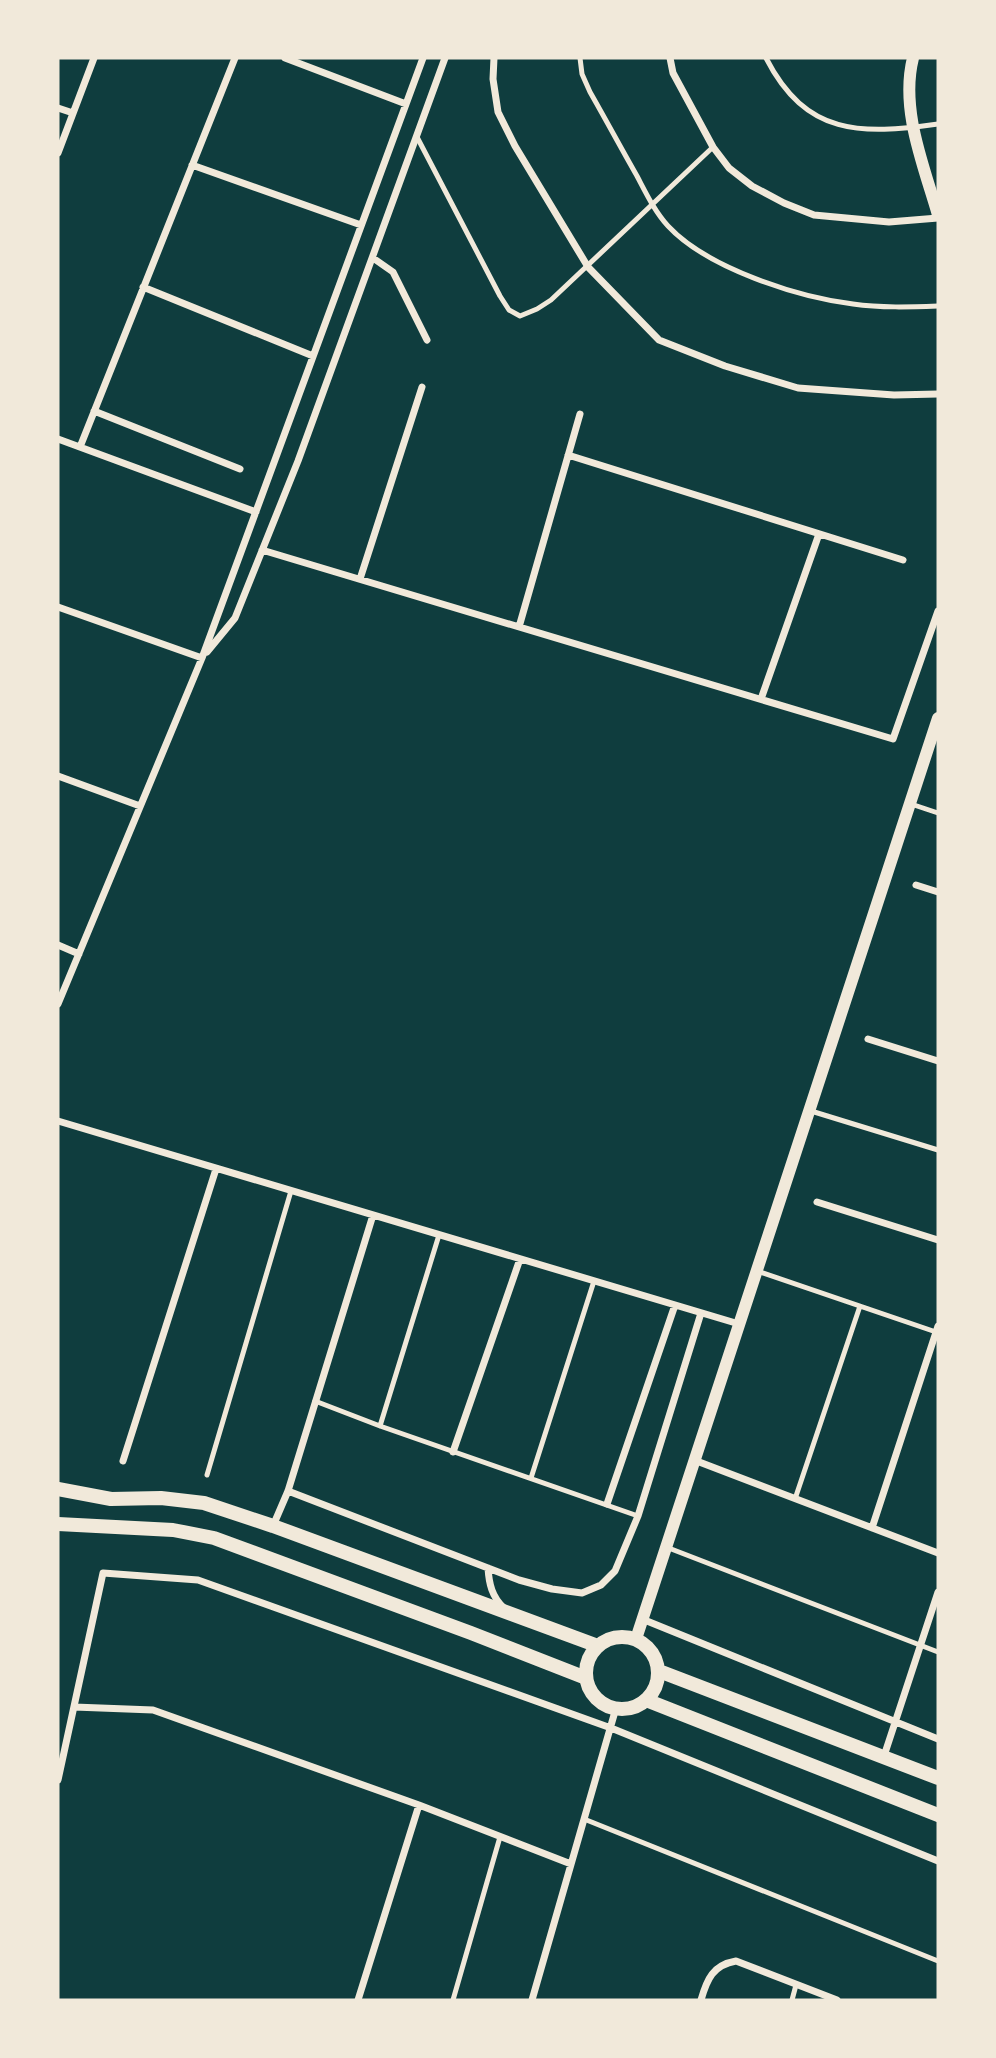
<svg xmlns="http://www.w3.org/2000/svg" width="996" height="2058" viewBox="0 0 996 2058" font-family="'Golos Text',sans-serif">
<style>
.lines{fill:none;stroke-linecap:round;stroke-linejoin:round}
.service{stroke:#f1e9da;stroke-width:5}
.minor{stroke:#f1e9da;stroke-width:7}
.tertiary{stroke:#f1e9da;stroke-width:12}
.secondary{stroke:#f1e9da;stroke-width:14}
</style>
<rect width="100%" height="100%" fill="#0f3d3e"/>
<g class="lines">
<path class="service" d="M 580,58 L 582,74 L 590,92 C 606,120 621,148 637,176 C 646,193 655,212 668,226 C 707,268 797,297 853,304 C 881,308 910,307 938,306
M 766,58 C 806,136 861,135 938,124
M 417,137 L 500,296 L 509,310 L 520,316 L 537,309 L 551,300 L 713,147
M 911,804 L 938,813
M 811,1111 L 938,1150
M 757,1271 L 936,1332
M 315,1401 L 380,1426 L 638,1516
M 380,1426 L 439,1235
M 207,1475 L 291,1191
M 531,1478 L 594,1281
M 795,1499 L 860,1306
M 666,1547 L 938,1652
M 584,1819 L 938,1961
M 453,2000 L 500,1837
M 792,2000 L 796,1985"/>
<path class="minor" d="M 285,58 L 406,104
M 494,58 L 493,79 L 498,112 L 515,146 L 588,267 L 659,340 L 725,366 L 798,388 L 894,395 L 938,394
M 670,58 L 673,73 L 713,147 L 729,168 L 752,186 L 784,203 L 814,215 L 889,222 L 938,218
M 58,108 L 73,113
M 58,153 L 94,58
M 192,165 L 361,225
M 373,258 L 393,272 L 427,340
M 143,287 L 313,356
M 94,411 L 240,469
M 58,439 L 256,512
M 80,447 L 235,58
M 568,455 L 903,560
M 262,550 L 893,739 L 938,611
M 360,579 L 422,387
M 58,607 L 202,658
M 519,627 L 580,414
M 207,652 L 235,618 L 298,461 L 445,58
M 761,699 L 819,534
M 58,776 L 140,806
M 916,885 L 938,892
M 58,945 L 79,954
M 58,1004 L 202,658 L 423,58
M 868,1039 L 938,1061
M 58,1121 L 739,1324
M 817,1202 L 938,1240
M 453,1452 L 520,1259
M 694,1460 L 938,1553
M 123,1461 L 216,1169
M 288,1491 L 519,1580 L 552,1589 L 582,1593 L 601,1585 L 615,1571 L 638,1516 L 701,1313
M 607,1504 L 675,1305
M 273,1526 L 288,1491 L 373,1215
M 872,1528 L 938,1326
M 488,1568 C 489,1584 492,1597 504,1608
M 642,1619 L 938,1739
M 74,1707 L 153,1710 L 419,1805 L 571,1864
M 884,1756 L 938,1592
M 58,1780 L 103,1573 L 198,1580 L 611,1728 L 938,1861
M 358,2000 L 419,1805
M 532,2000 L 616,1708
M 701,2000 C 707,1979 713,1965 736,1961 L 837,2000"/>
<path class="tertiary" d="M 913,58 C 900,110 924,166 938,215
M 636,1639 L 938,718"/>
<path class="secondary" d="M 58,1489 L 111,1499 L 161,1498 L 204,1503 L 273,1526 L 598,1646
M 58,1524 L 173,1530 L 214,1538 L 471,1633 L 586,1678
M586 1673a36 36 0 1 1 72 0a36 36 0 1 1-72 0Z
M 659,1671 L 938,1778
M 646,1700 L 938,1815"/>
</g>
<rect width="996" height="2058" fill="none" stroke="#f1e9da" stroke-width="119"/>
</svg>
